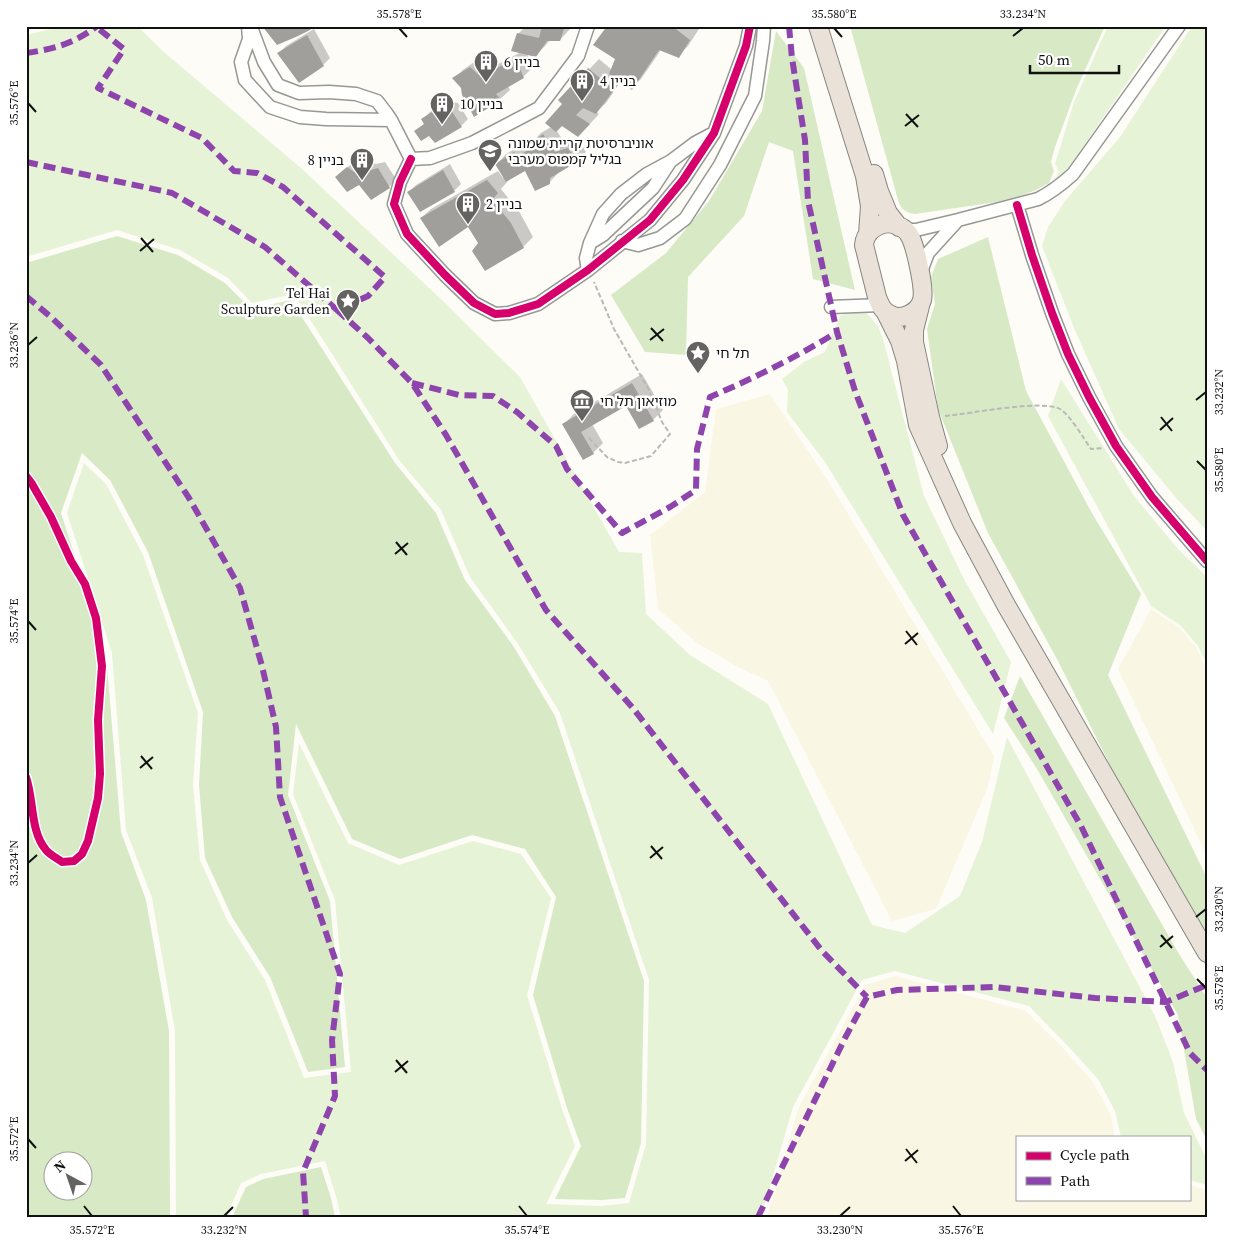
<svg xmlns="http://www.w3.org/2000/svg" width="1233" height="1243" viewBox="0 0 1233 1243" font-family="'Source Serif 4','Noto Sans Hebrew',serif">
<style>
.farmland{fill:#f9f7e4}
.green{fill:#e7f3d7}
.forest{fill:#d8eac5;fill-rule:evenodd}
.shadow{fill:#0003}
.building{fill:#a19f9c}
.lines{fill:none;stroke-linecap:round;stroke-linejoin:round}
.minor-casing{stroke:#979795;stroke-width:15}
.highway-casing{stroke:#858482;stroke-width:20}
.path{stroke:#b9b9b8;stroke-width:2;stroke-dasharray:5 2.5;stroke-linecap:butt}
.minor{stroke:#fffffe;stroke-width:12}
.highway{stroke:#eae1d8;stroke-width:18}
.quiet{stroke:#8e44ad;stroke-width:6;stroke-dasharray:12 6;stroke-linecap:butt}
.cycleway-casing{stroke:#fff;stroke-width:11}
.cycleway{stroke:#d6006c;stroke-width:8}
.ticks{fill:none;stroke:#111;stroke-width:2}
.labels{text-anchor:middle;stroke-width:5;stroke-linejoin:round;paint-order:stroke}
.poi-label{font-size:14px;fill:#111;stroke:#fff;text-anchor:start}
.neatline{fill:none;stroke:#111;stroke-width:2}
.ticks-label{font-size:12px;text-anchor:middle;fill:#111}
</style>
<rect width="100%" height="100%" fill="#fdfcf7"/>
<path class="farmland" d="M 770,394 L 827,479 L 994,756 L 988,787 L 936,909 L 892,921 L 768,681 L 738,667 L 697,643 L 658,609 L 650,535 L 705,492 L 716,409 Z
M 1151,609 L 1180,628 L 1196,647 L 1207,669 L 1207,856 L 1118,669 Z
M 895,976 L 1026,1011 L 1063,1048 L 1093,1082 L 1110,1113 L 1115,1137 L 1017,1137 L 1017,1199 L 1189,1199 L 1189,1185 L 1207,1190 L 1207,1217 L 767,1217 L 798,1109 L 865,985 Z"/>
<path class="green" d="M 53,26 L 137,26 L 165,53 L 302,169 L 443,301 L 520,377 L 619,552 L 642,553 L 646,614 L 690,655 L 768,704 L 872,925 L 905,933 L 960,896 L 982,842 L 1007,737 L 1155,1016 L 1173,1062 L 1184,1113 L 1207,1160 L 1207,1185 L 1189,1180 L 1189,1137 L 1121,1137 L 1115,1111 L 1098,1079 L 1066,1044 L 1029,1006 L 895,971 L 862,980 L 793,1107 L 761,1217 L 341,1217 L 336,1196 L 325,1161 L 261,1174 L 241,1183 L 228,1213 L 229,1217 L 176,1217 L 175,1031 L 152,898 L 126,830 L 112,653 L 67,513 L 84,463 L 106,484 L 143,555 L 198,713 L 193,785 L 200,860 L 227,920 L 265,980 L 304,1078 L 351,1072 L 335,900 L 293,794 L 299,743 L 348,843 L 399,865 L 473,841 L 521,854 L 551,898 L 527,995 L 562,1109 L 575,1146 L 546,1204 L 601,1206 L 629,1203 L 646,1144 L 649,980 L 560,713 L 518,644 L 470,577 L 441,510 L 399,460 L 294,294 L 252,303 L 228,278 L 180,250 L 117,230 L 26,257 L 26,35 L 51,29 Z
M 1108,26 L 1166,26 L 1069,167 L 1054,181 L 1059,172 L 1055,164 L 1074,102 Z
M 1192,26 L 1207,26 L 1207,531 L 1177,499 L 1119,429 L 1074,328 L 1042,246 L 1048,227 L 1065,201 L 1120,137 Z
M 862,308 L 878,326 L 883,339 L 924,496 L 965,581 L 1011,662 L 993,734 L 825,462 L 787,412 L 788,390 L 782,379 L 804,362 L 825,352 L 840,316 Z
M 1061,379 L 1134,496 L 1178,549 L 1207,577 L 1207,665 L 1198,646 L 1181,626 L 1151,606 L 1048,416 Z"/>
<path class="forest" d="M 850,26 L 1105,26 L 1076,90 L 1055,147 L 1051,162 L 1054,171 L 1049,183 L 1036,190 L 1011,200 L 915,214 C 905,212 901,210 898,200 Z
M 776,31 L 804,68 L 855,290 L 813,279 L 793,151 L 769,142 L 744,216 L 688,277 L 686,355 L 645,352 L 611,295 L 666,253 L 709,201 L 762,111 Z
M 117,236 L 178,255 L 225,283 L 251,309 L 291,300 L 395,463 L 436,513 L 465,580 L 514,647 L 555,716 L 644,981 L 641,1143 L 625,1198 L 601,1200 L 555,1199 L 581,1146 L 567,1108 L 533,995 L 556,897 L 525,849 L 472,835 L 400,859 L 352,839 L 296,724 L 288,795 L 330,901 L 345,1067 L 308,1072 L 270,977 L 232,917 L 205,858 L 199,785 L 203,712 L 148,552 L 110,480 L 82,453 L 61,513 L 106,654 L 121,832 L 146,900 L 169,1031 L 170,1217 L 26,1217 L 26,263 ZM 52,1160 L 82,1160 L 82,1190 L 52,1190 Z
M 988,237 L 1026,391 L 1093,515 L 1141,594 L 1108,675 L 1207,878 L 1207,943 L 1136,817 L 1058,661 L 988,533 L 938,409 L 927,329 L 935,304 L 931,277 L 938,259 Z
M 1020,676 L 1179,954 L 1207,998 L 1207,1140 L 1196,1119 L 1178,1015 L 1037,769 L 1004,718 Z
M 321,1167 L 331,1198 L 335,1217 L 235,1217 L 234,1213 L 246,1187 L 263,1179 Z"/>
<path class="shadow" d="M 526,26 L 571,26 L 570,29 L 560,40 L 550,40 L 545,46 L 535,56 L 527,54 L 533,67 L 523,77 L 508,86 L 510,90 L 500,99 L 462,88 L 454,78 L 464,69 L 480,58 L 491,68 L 521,52 L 518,34 Z
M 609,26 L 695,26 L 699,29 L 688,46 L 678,56 L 661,50 L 641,79 L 631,88 L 621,81 L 606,103 L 596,112 L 599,114 L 588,126 L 562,124 L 556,130 L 565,143 L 578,139 L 586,152 L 576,161 L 559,172 L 549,183 L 525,169 L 506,181 L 507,182 L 501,189 L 520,213 L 533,237 L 523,247 L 480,243 L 469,225 L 421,218 L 431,209 L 498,171 L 503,178 L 504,177 L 497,164 L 506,154 L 525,143 L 528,147 L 531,145 L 531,143 L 541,133 L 551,127 L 564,104 L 560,100 L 599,59 L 612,70 L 616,58 Z
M 314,29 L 330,58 L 323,65 L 279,53 L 286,46 Z
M 448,101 L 458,103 L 468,119 L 461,126 L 435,142 L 423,119 L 430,112 Z
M 355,161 L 362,166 L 370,161 L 376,164 L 385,162 L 396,179 L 389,187 L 372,198 L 359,184 L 344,170 Z
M 450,164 L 461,184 L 454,191 L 409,192 L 416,185 Z
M 642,374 L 663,410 L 653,420 L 626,405 L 592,424 L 603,443 L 593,453 L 564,424 L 574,414 Z"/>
<path class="building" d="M 262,26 L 315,26 L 310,30 L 298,36 L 277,45 Z
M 542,26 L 565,26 L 560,41 L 547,41 L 536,57 L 511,51 L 517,33 L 539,38 Z
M 607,26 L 672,26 L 690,40 L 679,58 L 659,50 L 632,90 L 609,74 L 615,59 L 593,45 Z
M 307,35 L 324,66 L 299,83 L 277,53 Z
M 515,58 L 524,78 L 496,94 L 501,100 L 474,117 L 462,95 L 461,88 L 452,78 L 470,67 L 481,77 Z
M 588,68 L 614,90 L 596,114 L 583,108 L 576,115 L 590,124 L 578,137 L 562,126 L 556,132 L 545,123 L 562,104 L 558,100 Z
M 440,107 L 451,110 L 462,127 L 435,143 L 429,136 L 421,141 L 414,131 L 424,124 L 421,119 Z
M 543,134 L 555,152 L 568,148 L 577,162 L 550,178 L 550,184 L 535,191 L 525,171 L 506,182 L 495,164 L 514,152 L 518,156 L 530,149 L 530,143 Z
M 347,167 L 354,172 L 362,167 L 368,171 L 378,168 L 390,188 L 371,200 L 359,185 L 347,192 L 335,177 Z
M 443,170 L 455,192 L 420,212 L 407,192 Z
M 487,180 L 498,193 L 492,200 L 511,223 L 524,248 L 485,271 L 472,251 L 478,243 L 468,227 L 439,247 L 420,218 Z
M 632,383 L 654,421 L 639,429 L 626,406 L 581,432 L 594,454 L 583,460 L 562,424 Z"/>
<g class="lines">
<defs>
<path id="minor" d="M 248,26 L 249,39 L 241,62 L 245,80 L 270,107 L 300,117 L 326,119 L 391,120 L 411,159 L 430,158 L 472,143 L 539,108 L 578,56 L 588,26
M 251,27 L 264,62 L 278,85 L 299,93 L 329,92 L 356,94 L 377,101 L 387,114 L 391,120
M 411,159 L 400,182 L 394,204 L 407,234 L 445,275 L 474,303 L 495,314 L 509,313 L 538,304 L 588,270 L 650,220 L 683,180 L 714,133 L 746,46 L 750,26
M 1017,205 L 1032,255 L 1052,313 L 1068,354 L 1089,397 L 1116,446 L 1152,497 L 1207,561
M 906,230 L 916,230 L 958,220 L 1038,199 C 1052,192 1062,184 1073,174 L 1179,26
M 622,241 L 638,245 L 660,238 L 685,219 L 720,165 L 755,96 L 763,41 L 764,26
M 590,243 L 603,235 L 653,188 L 670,162
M 588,270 L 586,258 L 590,243 L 603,214 L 621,194 L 647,174 L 671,161 L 695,143 L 712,134
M 920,274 L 928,253 L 958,220
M 831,307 L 880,305"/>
<path id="highway" d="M 818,26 L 865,176 L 870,206 L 868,234
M 874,174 L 879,191 L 888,213 L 899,227
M 888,223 C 894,224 904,227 908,233 C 915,242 925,289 922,300 C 919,312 902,321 891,315 C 883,312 880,305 877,297 L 864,245 C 865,232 876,225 888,223 Z
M 920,306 L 914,330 L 914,342 L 930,417 L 938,446
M 885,311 L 900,341 L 906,361 L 918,425 L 962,523 L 1006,605 L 1207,953"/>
</defs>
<use href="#minor" class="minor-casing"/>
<use href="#highway" class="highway-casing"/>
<path class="path" d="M 945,416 C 969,414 1042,399 1060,409 C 1070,415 1084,439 1091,449 L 1104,448
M 589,438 L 607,457 L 618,462 L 625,463 L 651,456 L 670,434 L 662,422 L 649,390 L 614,329 L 594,282"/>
<use href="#minor" class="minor"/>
<use href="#highway" class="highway"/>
<path class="quiet" d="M 789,26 L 792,58 L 805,140 L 808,201 L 837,332 L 855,391 L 903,515 L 1081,826 L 1190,1053 L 1207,1070
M 26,53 C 55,49 72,44 96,27
M 26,162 L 172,193 L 265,247 L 337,310 L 368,296 L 385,277 L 283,187 L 257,173 L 234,171 L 202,138 L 98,88 L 124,49 L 95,26
M 26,296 L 52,318 L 101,365 L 189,498 L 240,588 L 262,666 L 276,727 L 280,797 L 340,974 L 332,1040 L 335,1096 L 303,1172 L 306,1217
M 337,310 L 368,338 L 412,383 L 446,435 L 519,563 L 546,610 L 632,707 L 822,951 L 867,997
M 412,383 L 459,395 L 493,396 L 517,412 L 556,446 L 567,469 L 622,533 L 670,507 L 696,490 L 697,449 L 710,397 C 754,378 797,357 837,332
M 758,1217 L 845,1038 L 867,997 L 897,990 L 995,987 L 1095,998 L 1166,1002 L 1207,985"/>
<defs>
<path id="cycleway" d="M 411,159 L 400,182 L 394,204 L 407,234 L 445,275 L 474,303 L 495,314 L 509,313 L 538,304 L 588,270 L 650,220 L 683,180 L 714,133 L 746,46 L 750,26
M 1017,205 L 1032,255 L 1052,313 L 1068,354 L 1089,397 L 1116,446 L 1152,497 L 1207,561
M 26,476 L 32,484 L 51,517 L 71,561 L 85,584 L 96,618 L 102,666 L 98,720 L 100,774 L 98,798 L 88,841 L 82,854 L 74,861 L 62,862 C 57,858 50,855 46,850 C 30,831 34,800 26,777"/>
</defs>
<use href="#cycleway" class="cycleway-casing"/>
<use href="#cycleway" class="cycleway"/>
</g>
<path class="ticks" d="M 399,28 L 407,37M 834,28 L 842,37M 1013,36 L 1023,28M 28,103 L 36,112M 906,114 L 918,127M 905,126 L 919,115M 141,238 L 153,252M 140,251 L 154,239M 651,328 L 663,341M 650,340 L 664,329M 28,345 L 37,337M 1196,400 L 1206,392M 1161,417 L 1172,431M 1160,430 L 1173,418M 1197,461 L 1206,470M 396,542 L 407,555M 395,554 L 408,543M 28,621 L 36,630M 906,631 L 917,645M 905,644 L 918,633M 141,756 L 152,769M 140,768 L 153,757M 651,846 L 662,859M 650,858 L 663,847M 28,863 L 37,855M 1196,917 L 1206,909M 1161,935 L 1172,948M 1160,947 L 1173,936M 1197,979 L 1206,988M 396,1060 L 407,1073M 395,1072 L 408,1061M 28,1139 L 36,1148M 906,1149 L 917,1163M 905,1161 L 918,1150M 84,1206 L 92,1216M 519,1206 L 527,1216M 953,1206 L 961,1216M 224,1216 L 233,1207M 840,1216 L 850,1207"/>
<defs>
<symbol id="building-pin" viewBox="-11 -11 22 30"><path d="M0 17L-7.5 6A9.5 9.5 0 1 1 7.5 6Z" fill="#646362" stroke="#fff"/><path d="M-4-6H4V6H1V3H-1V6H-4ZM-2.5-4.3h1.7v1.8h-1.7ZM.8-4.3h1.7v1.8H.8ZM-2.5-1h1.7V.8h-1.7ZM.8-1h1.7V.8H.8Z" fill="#fff"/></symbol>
<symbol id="university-pin" viewBox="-11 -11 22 30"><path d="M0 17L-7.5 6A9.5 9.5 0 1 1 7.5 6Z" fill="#646362" stroke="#fff"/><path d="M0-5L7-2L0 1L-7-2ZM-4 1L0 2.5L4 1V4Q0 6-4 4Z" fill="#fff"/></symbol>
<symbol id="sight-pin" viewBox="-11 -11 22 30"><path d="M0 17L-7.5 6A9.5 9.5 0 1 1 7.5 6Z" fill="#646362" stroke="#fff"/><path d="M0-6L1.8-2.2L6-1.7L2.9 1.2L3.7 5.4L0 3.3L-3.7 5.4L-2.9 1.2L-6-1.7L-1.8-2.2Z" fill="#fff"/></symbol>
<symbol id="museum-pin" viewBox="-11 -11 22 30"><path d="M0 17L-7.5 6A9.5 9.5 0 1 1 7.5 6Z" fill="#646362" stroke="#fff"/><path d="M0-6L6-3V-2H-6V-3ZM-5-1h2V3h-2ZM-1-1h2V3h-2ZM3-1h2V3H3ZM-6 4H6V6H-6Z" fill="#fff"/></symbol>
</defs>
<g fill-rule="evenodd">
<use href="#building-pin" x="472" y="48" width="28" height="38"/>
<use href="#building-pin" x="568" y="67" width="28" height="38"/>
<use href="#building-pin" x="428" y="90" width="28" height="38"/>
<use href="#university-pin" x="476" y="137" width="28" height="38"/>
<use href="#building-pin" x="348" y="146" width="28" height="38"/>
<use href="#building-pin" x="454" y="190" width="28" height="38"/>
<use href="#sight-pin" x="334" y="287" width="28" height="38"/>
<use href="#sight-pin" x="684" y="339" width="28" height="38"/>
<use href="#museum-pin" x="568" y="387" width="28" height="38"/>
</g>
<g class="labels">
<g class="poi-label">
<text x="504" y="67">בניין 6</text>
<text x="600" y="86">בניין 4</text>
<text x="460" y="109">בניין 10</text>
<text x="508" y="148">אוניברסיטת קריית שמונה<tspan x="508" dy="16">בגליל קמפוס מערבי</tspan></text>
<text x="344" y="165" text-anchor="end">בניין 8</text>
<text x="486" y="209">בניין 2</text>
<text x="330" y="298" text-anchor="end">Tel Hai<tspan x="330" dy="16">Sculpture Garden</tspan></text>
<text x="716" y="358">תל חי</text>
<text x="600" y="406">מוזיאון תל חי</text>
</g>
</g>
<rect width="1233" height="1243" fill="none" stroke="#ffffff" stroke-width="55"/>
<rect x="1016" y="1136" width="175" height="65" fill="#ffffff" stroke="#a0a0a0"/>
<rect x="1026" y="1152" width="25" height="8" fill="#d6006c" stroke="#a0a0a0"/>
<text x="1060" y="1160" font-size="15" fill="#111111">Cycle path</text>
<rect x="1026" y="1177" width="25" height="8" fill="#8e44ad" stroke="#a0a0a0"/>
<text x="1060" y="1186" font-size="15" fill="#111111">Path</text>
<g transform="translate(68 1176) rotate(320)"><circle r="24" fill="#ffffff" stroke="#a0a0a0"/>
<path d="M0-4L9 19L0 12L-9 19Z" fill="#646362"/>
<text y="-8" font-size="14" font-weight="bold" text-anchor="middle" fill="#111111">N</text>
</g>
<path d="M1030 65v8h89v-8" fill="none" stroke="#111111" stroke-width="2.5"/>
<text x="1038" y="65" font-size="15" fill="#111111" stroke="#ffffff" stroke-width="4" paint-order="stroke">50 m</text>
<rect x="28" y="28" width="1178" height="1188" class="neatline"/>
<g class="ticks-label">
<text x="399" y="18">35.578°E</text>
<text x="834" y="18">35.580°E</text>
<text x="1023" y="18">33.234°N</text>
<text transform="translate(14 103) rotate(-90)" y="4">35.576°E</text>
<text transform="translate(14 345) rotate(-90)" y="4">33.236°N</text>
<text transform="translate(1219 392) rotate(-90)" y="4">33.232°N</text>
<text transform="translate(1219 470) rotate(-90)" y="4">35.580°E</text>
<text transform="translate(14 621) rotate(-90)" y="4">35.574°E</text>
<text transform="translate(14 863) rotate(-90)" y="4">33.234°N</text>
<text transform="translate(1219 909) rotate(-90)" y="4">33.230°N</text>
<text transform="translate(1219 988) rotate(-90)" y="4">35.578°E</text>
<text transform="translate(14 1139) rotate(-90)" y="4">35.572°E</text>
<text x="92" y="1234">35.572°E</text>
<text x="224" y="1234">33.232°N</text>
<text x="527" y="1234">35.574°E</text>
<text x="840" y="1234">33.230°N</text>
<text x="961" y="1234">35.576°E</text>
</g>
</svg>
